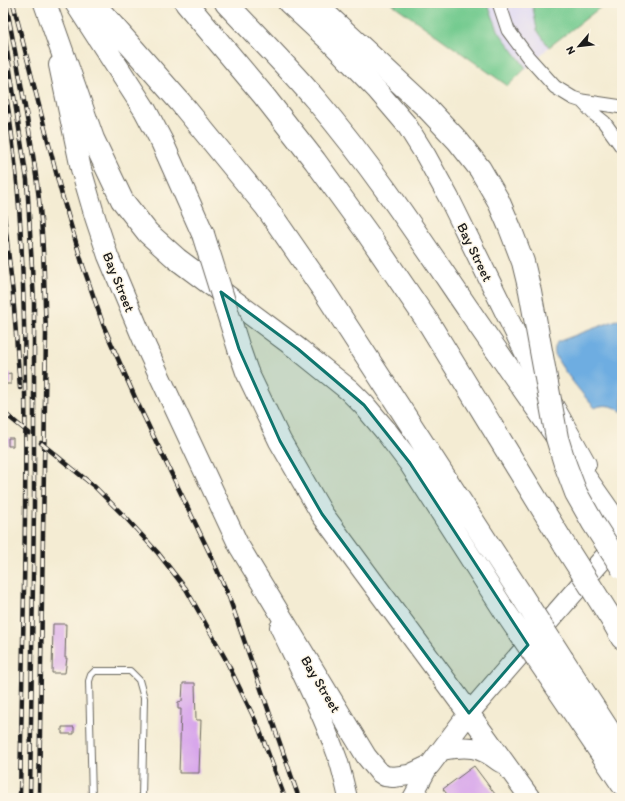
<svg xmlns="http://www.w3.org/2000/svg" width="625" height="801" viewBox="0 0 625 801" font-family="Itim,sans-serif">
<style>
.built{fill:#dbd6f7}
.green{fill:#75cb90;stroke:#487456}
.water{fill:#6eade1;stroke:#45647e}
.building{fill:#d8a7eb}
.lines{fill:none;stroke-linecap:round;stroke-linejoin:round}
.lane-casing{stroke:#68655c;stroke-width:8}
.street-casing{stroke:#68655c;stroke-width:15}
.secondary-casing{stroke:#68655c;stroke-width:20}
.primary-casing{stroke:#68655c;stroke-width:22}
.highway-casing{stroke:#68655c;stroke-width:24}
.lane{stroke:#fff;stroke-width:6}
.street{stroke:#fff;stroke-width:13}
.secondary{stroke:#fff;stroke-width:18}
.primary{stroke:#fff;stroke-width:20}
.highway{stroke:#fff;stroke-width:22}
.rail-casing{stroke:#1c1c1c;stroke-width:4.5}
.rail{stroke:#fcf5e5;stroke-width:3;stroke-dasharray:9;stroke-linecap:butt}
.highway-bridge-casing{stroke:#68655c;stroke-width:24;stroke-linecap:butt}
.highway-bridge{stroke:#fff;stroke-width:22}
.marked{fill:#0f766e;fill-opacity:0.2;stroke:#0f766e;stroke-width:3;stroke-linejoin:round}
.labels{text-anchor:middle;stroke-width:3;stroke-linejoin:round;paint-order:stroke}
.street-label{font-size:14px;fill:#1c1c1c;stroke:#fcf5e5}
</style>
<rect width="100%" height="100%" fill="#fcf5e5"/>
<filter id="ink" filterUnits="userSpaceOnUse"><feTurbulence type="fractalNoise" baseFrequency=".025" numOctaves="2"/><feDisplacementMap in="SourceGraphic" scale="8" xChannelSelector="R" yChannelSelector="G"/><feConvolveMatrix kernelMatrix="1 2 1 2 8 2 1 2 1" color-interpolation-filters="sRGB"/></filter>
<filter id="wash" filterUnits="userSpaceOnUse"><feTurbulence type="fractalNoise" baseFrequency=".012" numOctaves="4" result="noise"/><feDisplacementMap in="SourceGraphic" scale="16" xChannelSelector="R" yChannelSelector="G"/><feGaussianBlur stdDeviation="0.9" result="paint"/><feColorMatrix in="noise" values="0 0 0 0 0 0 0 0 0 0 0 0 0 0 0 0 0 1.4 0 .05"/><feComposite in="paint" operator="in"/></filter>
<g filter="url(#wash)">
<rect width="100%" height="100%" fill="#f4ecd3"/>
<path class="built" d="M 391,3 L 606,3 L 549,47 L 508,86 Z"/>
<path class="green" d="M 391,3 L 488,5 L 499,32 L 526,68 L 508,86 Z
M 532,3 L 606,3 L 549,47 L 537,30 Z"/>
<path class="water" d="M 622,318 L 622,412 C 615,406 604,403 595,408 C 587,400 558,365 555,354 C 554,349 555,347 557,342 Z"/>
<g id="blocks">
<path class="building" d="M 11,373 L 11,384 L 4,384 L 5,374 Z
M 8,438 L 13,438 L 13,446 L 8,446 Z
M 53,624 L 66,624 L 65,658 L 67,658 L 65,673 L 52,673 Z
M 183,683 L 195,683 L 196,720 L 201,720 L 199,773 L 179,773 L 181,709 L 178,709 L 178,702 L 182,701 Z
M 62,727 L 74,727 L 74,734 L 62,734 Z
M 474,766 L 498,798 L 450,798 L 443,789 Z"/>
</g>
</g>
<g filter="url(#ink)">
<use href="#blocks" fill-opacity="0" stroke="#68655c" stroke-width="1"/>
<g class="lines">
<defs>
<path id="lane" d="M 92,798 L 89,681 L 91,675 L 95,671 L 130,671 L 139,680 L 144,698 L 142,798"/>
<path id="street" d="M 499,3 L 508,30 L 528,57 L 555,87 L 573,98 L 582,101 L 622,107
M 582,101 L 594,114 L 604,122 L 622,147"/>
<path id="secondary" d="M 279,627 C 300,671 322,714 338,759 C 342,772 345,785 348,798
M 412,798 L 430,765"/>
<path id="primary" d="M 288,3 L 332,44 L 377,90 L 406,124 L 426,156 L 449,198 L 534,371 L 586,464
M 59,65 L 81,169 L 95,217 L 108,256 L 147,349 L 239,546 L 366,756 L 379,772 L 385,776 L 393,777 L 409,775 L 430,765 L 469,713 L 622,537
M 469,713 L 530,798
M 442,750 C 467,745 480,746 500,762"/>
<path id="highway" d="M 45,3 L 93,139 L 122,200 L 148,233 L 177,259 L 298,349 L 349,390 L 364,405 L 385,430 L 410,463 L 506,613
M 76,3 L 145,110 L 162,142 L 203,234
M 93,3 L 180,102 L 266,207 L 324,291 L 520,593
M 186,3 L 264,96 L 315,161 L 368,234 L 430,325 L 565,546
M 226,3 C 256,35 287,66 316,100 C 373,167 421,240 470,312 C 520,385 571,457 622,530
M 314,3 L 427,108
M 239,349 L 247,372 L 280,441 L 322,514 L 469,713
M 612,620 L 622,638
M 563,660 L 622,751
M 547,673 L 622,784"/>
</defs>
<use href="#lane" class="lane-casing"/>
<use href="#street" class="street-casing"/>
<use href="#secondary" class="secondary-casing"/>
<use href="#primary" class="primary-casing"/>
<use href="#highway" class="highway-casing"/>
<use href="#lane" class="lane"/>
<use href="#street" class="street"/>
<use href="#secondary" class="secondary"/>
<use href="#primary" class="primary"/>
<use href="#highway" class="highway"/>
<defs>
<path id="rail" d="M 6,3 C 17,63 29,122 37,183 C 44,233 44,284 46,334 L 39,798
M 13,3 L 61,192 L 83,266 L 104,327 L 137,402 L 211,556 L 229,597 L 299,798
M 3,25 L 27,180 L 34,302 L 34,506 L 30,798
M 3,78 C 22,181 24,285 25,389 C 27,525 22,662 20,798
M 3,206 L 13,294 L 20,388
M 3,412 L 29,433
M 41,443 L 95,487 L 126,518 L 158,553 L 186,589 L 225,658 L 258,726 L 285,798"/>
</defs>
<use href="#rail" class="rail-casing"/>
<use href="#rail" class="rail"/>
<defs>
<path id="highway-bridge" d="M 427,108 L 458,141 L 480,169 L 498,200 L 510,228 L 523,262 L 530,291 L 557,438 L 565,464 L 576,493 L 593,523 L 622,568
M 203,234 L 239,349
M 565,546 L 612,620
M 520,593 L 563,660
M 506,613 L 547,673"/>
</defs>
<use href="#highway-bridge" class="highway-bridge-casing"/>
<use href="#highway-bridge" class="highway-bridge"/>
</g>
</g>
<path class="marked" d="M 221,292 L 298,349 L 364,405 L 410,463 L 528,645 L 469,713 L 322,514 L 280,441 L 239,349 Z"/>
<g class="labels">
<g class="street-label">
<text transform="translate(475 252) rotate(64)" y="5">Bay Street</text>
<text transform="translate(119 282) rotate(68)" y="5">Bay Street</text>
<text transform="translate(321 684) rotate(59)" y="5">Bay Street</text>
</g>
</g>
<rect width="625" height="801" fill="none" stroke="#fcf5e5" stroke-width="16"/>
<g transform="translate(579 46) rotate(242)" stroke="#fcf5e5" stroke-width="3" paint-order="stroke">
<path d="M0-3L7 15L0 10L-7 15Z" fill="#1c1c1c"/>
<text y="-6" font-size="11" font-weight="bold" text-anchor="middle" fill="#1c1c1c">N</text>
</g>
</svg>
